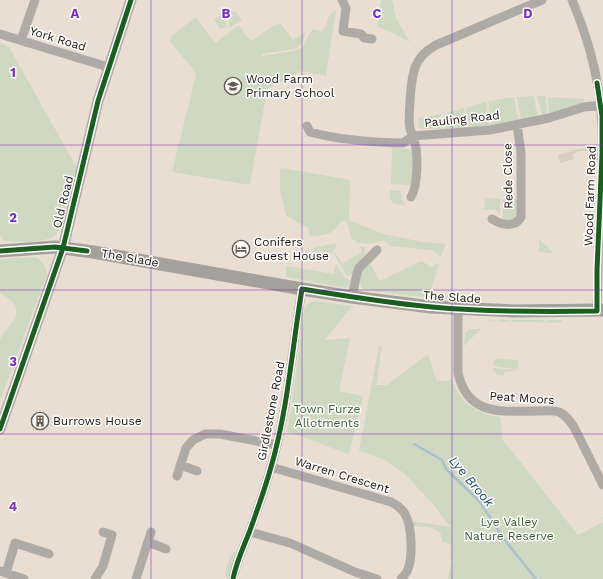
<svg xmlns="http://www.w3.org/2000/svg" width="603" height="579" viewBox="0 0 603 579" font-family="'Work Sans',sans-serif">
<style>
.industrial{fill:#dacebe}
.green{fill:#cfd9c2}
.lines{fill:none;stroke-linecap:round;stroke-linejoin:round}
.stream{stroke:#a8c1ce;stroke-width:2.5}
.minor{stroke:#aeaba6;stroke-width:9}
.tertiary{stroke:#aeaba6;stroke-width:11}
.secondary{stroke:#a4a09a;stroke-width:13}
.cycleway-casing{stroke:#fff;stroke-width:8}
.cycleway{stroke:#1b5e20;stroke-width:5}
.grid{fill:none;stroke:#7b2cbf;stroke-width:1;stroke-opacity:0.55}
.labels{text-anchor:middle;stroke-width:3;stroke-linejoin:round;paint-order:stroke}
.street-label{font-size:12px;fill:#19120a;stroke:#fff}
.poi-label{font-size:12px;fill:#19120a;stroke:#fff;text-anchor:start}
.park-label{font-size:12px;fill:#375f2f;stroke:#fff}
.water-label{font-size:13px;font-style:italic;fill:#194c67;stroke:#fff}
.grid-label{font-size:13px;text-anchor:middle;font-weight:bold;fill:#7b2cbf;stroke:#fff;stroke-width:3;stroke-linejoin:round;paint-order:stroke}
</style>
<rect width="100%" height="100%" fill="#eaded2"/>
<path class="industrial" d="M 595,148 L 596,151 L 581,151 L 572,154 L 574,159 L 560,163 L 558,155 L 577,149 Z"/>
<path class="green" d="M 381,0 L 392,0 L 396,18 L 410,42 L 377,26 Z
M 336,9 L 326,76 L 301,71 L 267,89 L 250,185 L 172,172 L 196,75 L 193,69 L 170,42 L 172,35 L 196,17 L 215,43 L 239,25 L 248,38 L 249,38 L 252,41 L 274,25 L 281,24 L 293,40 L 305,32 C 305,40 302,45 295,49 L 261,54 L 262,56 L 292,51 C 310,48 302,39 314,29 L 315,31 L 317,30 L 321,32 L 327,23 L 328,17 Z
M 228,11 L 236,12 L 242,20 L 230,28 Z
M 225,12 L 226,27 L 220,29 L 214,20 Z
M 0,42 L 9,47 L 77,168 L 60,228 C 58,232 56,236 51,238 C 43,242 11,243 3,240 L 0,235 Z
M 533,96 L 538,116 L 521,120 L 517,97 Z
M 537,96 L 546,96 L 547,114 L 542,116 Z
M 514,97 L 518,121 L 491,125 L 488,101 Z
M 548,97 L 584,99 L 583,103 L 549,114 Z
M 486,102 L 489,126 L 469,128 L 466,107 Z
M 464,108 L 466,128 L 445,129 L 444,114 Z
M 441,114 L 443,129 L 423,129 L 418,127 L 419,118 Z
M 392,148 L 407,149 L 414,152 L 412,183 L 410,185 L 391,184 Z
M 283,168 L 350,180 L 349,220 L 383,234 L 423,242 L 446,244 L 441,257 L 432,250 L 390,246 L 384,240 C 375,243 356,248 351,236 C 348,231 350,226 345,221 L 340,222 C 333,235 324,236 310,236 L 308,228 L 286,216 L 280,190 L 280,169 Z
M 390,190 L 402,191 L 401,198 L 405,205 L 393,204 L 390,198 Z
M 485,198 L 500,199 L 500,214 L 496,210 L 484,210 Z
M 503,199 L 519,199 L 519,210 L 515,221 L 503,220 Z
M 539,239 L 554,253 L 539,252 Z
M 335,243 L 337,247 L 334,249 L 333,253 L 319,251 L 318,254 L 312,253 L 313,248 Z
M 360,247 L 365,247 L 365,255 L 356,265 L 351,276 L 347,276 L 334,254 L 335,252 L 342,264 L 362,252 Z
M 35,257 C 42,260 46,267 47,274 L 0,401 C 0,387 0,373 0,360 C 0,354 0,347 0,341 C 2,329 20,321 16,308 C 14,301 5,296 0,293 L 0,259 Z
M 422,261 L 431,267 L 437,263 L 439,265 L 428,298 L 365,290 L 361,287 C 358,277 363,269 371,264 L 379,281 Z
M 336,264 L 345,278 L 350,280 L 349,285 L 346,288 L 286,277 L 286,266 L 334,274 Z
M 443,295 L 461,296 L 461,299 L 439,298 Z
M 315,301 L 352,306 L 325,340 L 350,338 L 339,391 L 363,396 L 349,455 L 312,440 L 287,432 L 291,410 L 304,311 C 306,305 308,303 315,301 Z
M 500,319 L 512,321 L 512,320 L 544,320 L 545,322 L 547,322 L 547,320 L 562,320 L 560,323 L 487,321 L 487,320 L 499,321 Z
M 470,329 L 481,329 L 464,346 L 465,333 Z
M 379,346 L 382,346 L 376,385 L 387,385 L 428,354 L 437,381 L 452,380 C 461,404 475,413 500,417 L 503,440 L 578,535 L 603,522 L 601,518 L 603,517 L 603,579 L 448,579 L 452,559 L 450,558 L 451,544 L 442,542 C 443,525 426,528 413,526 L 412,521 L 451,527 L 430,501 L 404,473 L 381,458 L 359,451 Z
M 496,359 L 519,360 L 518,369 L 499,367 L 493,365 L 494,361 Z
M 493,367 L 498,369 L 517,370 L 514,371 L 504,372 L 504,375 L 498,375 L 493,370 Z
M 235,551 L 237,551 L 229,579 L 225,576 C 226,567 229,558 235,551 Z"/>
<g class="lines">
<path class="stream" d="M 414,444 L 442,460 L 446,469 L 479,501 L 490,517 L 504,539 L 536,579"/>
<path class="minor" d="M 342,0 L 346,8 L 343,31 L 361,34 L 364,38 L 372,39
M 572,0 C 589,40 601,85 602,129 C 603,161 601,194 599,226 C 598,254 598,282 597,311
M 0,34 L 108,67
M 21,40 L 35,0
M 307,126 L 310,132 C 339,140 369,142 398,143 L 403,143 L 413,136 L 490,130 L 549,118 L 584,107 L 600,105
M 411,197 C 418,186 418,155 415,143 C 414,138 411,133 410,128 C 408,119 410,109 410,100 C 412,76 412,58 436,45 L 542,0
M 492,219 C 501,225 515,228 521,217 L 521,152 L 517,125
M 352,297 L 357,273 L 359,268 L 377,250
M 458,309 L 458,373 C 468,417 502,411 537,411 C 544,411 552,410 559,412 C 566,415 570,421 574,427 L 603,485
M 180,465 L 197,471
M 271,467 L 391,502 C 397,505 402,509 405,514 C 412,526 413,556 408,569 C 407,573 404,576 401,579
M 177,476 L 186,448 L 193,440 L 205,434 L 220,434 L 277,445
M 250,532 L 290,543 L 355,572 L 377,579
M 148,542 L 166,549
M 0,571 L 24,579
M 6,573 L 15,543 L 49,554
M 95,579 L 103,566 L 112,535 L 103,532
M 136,579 L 151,532
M 233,579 C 236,563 243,548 249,533 C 257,511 265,489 271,467 C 288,409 292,348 302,289"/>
<path class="tertiary" d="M 0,429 L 63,248 L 98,101 L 131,0"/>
<path class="secondary" d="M 0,251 L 55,247 L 93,252 L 302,289 L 352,297 L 431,307 L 515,311 L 603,310"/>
<defs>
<path id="cycleway" d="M 0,251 L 55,247 L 87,251
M 0,429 L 63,248 L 98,101 L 131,0
M 233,579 C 236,563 243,548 249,533 C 257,511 265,489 271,467 C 288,409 292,348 302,289 C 345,296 388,303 432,307 C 487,312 542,312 597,311 L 597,270 L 602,154 L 602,116 L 597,83"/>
</defs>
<use href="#cycleway" class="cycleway-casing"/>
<use href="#cycleway" class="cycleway"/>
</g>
<path class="grid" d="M 151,0 L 151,579M 302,0 L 302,579M 452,0 L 452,579M 0,145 L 603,145M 0,290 L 603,290M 0,434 L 603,434"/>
<defs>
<symbol id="school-ring" viewBox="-11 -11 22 22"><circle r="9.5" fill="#fff" stroke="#625950" stroke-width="1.5"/><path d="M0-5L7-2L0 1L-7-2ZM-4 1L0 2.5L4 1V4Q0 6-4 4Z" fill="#625950"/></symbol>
<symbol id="hotel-ring" viewBox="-11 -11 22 22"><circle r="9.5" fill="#fff" stroke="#625950" stroke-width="1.5"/><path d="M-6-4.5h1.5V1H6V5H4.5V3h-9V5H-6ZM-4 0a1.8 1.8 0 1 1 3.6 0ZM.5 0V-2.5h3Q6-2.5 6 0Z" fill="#625950"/></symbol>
<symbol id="building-ring" viewBox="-11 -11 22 22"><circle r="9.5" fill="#fff" stroke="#625950" stroke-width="1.5"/><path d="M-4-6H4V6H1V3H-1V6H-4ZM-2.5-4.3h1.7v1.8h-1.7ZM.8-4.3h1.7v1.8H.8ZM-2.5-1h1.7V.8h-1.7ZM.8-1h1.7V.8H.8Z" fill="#625950"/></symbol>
</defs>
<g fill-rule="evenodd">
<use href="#school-ring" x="223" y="76" width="20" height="20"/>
<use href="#hotel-ring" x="231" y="239" width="20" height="20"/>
<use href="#building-ring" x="30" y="411" width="20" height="20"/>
</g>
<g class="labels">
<g class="street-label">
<text transform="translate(58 39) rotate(17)" y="4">York Road</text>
<text transform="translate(462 119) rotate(-6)" y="4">Pauling Road</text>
<text transform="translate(508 176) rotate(-91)" y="4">Rede Close</text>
<text transform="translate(590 196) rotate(-88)" y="4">Wood Farm Road</text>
<text transform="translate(63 202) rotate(-76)" y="4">Old Road</text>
<text transform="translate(130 258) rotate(10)" y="4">The Slade</text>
<text transform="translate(452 297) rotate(4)" y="4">The Slade</text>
<text transform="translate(522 398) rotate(4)" y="4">Peat Moors</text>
<text transform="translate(271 411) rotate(-79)" y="4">Girdlestone Road</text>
<text transform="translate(342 475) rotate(17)" y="4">Warren Crescent</text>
</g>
<g class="poi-label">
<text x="246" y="83">Wood Farm<tspan x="246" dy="14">Primary School</tspan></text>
<text x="254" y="246">Conifers<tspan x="254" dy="14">Guest House</tspan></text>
<text x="53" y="425">Burrows House</text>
</g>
<g class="park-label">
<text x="327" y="413">Town Furze<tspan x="327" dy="14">Allotments</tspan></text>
<text x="509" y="526">Lye Valley<tspan x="509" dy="14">Nature Reserve</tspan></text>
</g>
<g class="water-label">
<text transform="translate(472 481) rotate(50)" y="5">Lye Brook</text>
</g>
</g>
<g class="grid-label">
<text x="75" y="18">A</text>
<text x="226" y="18">B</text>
<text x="377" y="18">C</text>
<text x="528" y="18">D</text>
<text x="13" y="77">1</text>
<text x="13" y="222">2</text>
<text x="13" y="366">3</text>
<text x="13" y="511">4</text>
</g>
</svg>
